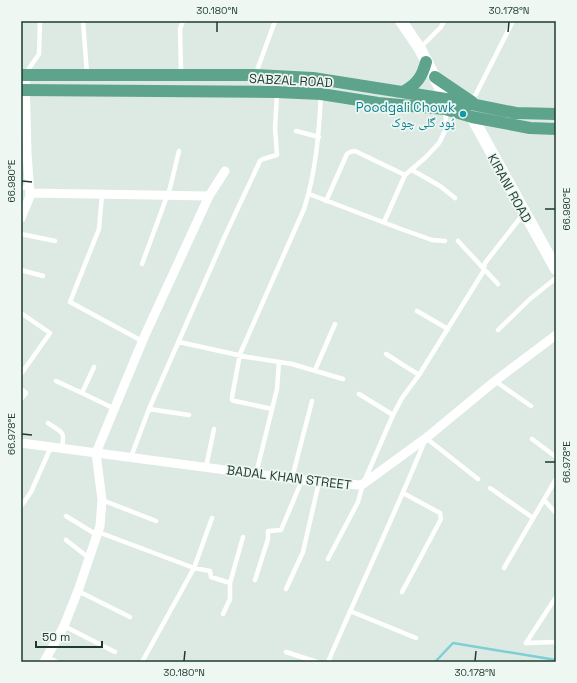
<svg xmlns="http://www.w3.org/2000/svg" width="577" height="683" viewBox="0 0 577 683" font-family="'Space Grotesk','Noto Naskh Arabic',sans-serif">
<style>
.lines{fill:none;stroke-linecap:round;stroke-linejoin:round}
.stream{stroke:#80ced5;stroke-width:2.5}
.service{stroke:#fff;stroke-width:4.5}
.minor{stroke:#fff;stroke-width:9}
.secondary{stroke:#fff;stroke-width:12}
.primary{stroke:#5ea48d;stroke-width:12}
.ticks{fill:none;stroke:#1e3b31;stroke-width:1.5}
.culture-dot{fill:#0f9aa8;stroke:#eef7f2;stroke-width:1.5}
.labels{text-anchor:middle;stroke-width:3.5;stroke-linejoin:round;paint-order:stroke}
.street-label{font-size:13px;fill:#1e3b31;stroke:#eef7f2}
.culture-label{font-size:13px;fill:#0d838f;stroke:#eef7f2;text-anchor:end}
.neatline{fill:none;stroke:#1e3b31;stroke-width:1.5}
.ticks-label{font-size:10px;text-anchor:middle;fill:#1e3b31}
</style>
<rect width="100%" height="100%" fill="#ddeae4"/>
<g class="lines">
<path class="stream" d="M 435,662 L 453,643 L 556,660"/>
<path class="service" d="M 83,21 L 87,74
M 421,47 L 441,27 L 444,21
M 26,73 L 39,54 L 40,21
M 181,73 L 180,29 L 183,21
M 256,73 L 275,21
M 471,101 L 476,94 L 513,21
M 296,131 L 319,137
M 412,170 L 440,186 L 455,198
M 21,188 L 30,186
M 102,194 L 99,229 L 70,302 L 142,341
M 309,194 L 401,229 L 432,240 L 445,241
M 326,201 L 347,154 L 350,152 L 355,151 L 405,175
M 384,222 L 405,175 L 426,157 L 439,143 L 447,127 L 445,111
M 21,234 L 55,241
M 458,241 L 498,284
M 142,264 L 170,188 L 179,151
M 21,270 L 43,276
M 417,311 L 448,329
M 21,313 L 50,333 L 21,374
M 498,330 L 530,299 L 556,278
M 179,342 L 247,357 L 292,364 L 343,379
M 386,354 L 419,375
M 94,367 L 82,393 L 115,409
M 315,370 L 335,324
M 56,381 L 82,393
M 495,381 L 531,406
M 21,389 L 26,393 L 21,399
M 359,394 L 393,415
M 149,409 L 189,415
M 272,409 L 235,401 L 232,400 L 232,397 L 240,354 L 304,209 C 316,172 319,133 321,94
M 48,423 C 62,433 65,430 62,448
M 532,439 L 556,457
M 131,457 L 149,409 L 224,238 L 260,161 L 263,159 L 277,155 L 275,128 L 277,93
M 206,467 L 214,429
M 256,474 L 277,389 L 279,362
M 292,478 L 312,401
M 490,488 L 533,518
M 102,500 L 156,521
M 544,500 L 556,513
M 22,505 L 31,492 L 51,447
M 66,516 L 97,535
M 98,532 L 194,568 L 210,571 L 211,577 L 230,583
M 66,540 L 89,558
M 328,559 L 358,502 L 363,484 L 393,415 L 402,398 L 419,375 L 483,272 L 485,263 L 524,213
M 504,568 L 556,479
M 255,580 L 268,539 L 268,531 L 281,530 L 302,480
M 286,589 L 303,552 L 319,482
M 78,591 L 130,617
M 402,592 L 441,519 L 440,513 L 403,493
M 556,597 L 526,643 L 556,642
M 350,611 L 416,638
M 223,614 L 230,599 L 230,583 L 243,537
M 64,626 L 115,652
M 286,652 L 317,662
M 47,657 L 57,662
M 142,662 L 194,568 L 212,518
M 328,662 C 360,587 395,514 426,438 L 478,479"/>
<path class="minor" d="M 30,193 L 209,196
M 21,218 L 30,196 L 27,152 L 25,75
M 21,443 L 302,480 L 359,485 L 363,484 L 426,438 L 495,381 L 556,335
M 44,662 L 64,626 L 79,588 L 100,526 L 102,500 L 96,453 L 145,335 L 209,196 L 225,171"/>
<path class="secondary" d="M 401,21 L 420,49 L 446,99
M 471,108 L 472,117 L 556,269"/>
<path class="primary" d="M 21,75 L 256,75 L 313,78 L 446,99 L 516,113 L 556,114
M 435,77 L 472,102
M 21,90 L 277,92 L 321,94 L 378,103 L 445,109 L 472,117 L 530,128 L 556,129
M 403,92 C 417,84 422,77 426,62"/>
</g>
<path class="ticks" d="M 217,32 L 217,22M 508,32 L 509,22M 22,181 L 32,182M 545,209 L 555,209M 22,434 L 32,435M 545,462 L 555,462M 184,661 L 185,651M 475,661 L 476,651"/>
<circle class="culture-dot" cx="463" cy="114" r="4"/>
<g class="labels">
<g class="street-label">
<text transform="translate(291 80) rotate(3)" y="5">SABZAL ROAD</text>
<text transform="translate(510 188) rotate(61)" y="5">KIRANI ROAD</text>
<text transform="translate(289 477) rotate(7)" y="5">BADAL KHAN STREET</text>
</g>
<g class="culture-label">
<text x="455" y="112">Poodgali Chowk<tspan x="455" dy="15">پُود گلی چوک</tspan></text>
</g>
</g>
<rect width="577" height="683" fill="none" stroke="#eef7f2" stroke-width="44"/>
<path d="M36 641v6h66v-6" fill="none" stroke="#1e3b31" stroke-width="2"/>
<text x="42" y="641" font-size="12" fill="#1e3b31" stroke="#eef7f2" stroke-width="3" paint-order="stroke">50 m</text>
<rect x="22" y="22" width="533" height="639" class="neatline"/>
<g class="ticks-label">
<text x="217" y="14">30.180°N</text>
<text x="509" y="14">30.178°N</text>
<text transform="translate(11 181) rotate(-90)" y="4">66.980°E</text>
<text transform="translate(566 209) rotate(-90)" y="4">66.980°E</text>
<text transform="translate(11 434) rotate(-90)" y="4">66.978°E</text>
<text transform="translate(566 462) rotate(-90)" y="4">66.978°E</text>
<text x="184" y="676">30.180°N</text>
<text x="475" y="676">30.178°N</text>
</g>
</svg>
